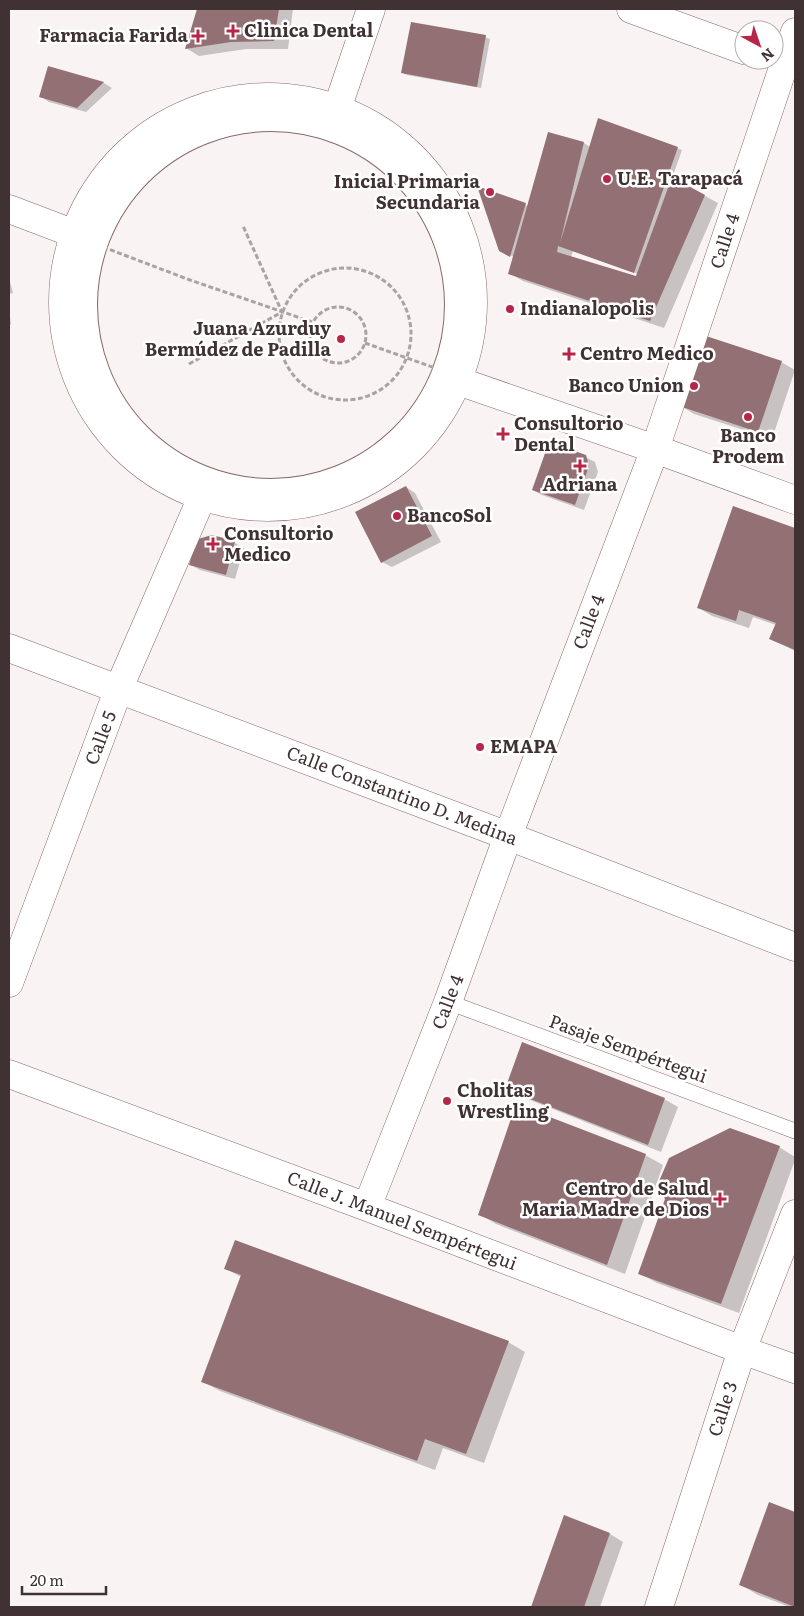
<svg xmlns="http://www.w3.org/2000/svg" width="804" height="1616" viewBox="0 0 804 1616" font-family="Literata,serif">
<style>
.shadow{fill:#0003;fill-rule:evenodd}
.building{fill:#927073}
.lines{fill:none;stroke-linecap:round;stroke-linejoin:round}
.service-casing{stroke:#88686a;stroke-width:16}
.pedestrian-casing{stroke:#88686a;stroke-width:24}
.minor-casing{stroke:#88686a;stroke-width:29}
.path{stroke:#aca2a2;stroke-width:3;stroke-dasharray:5 2.5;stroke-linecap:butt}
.service{stroke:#fff;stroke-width:15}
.pedestrian{stroke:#fff;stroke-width:22}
.minor{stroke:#fff;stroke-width:28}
.poi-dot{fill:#b72649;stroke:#fff;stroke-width:2}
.labels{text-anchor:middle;stroke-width:5;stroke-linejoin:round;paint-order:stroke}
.poi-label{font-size:18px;font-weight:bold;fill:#403132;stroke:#fff;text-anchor:start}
.street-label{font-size:18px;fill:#403132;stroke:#fff}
</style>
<rect width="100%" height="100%" fill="#faf3f3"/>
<path class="shadow" d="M 198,9 L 293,9 L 288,49 L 246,49 L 199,56 L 186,48 Z
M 485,37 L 490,39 L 481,88 L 407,75 L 403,73 Z
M 49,67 L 104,83 L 112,88 L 86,112 L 49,102 L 40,96 Z
M 599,119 L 682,150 L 672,178 L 718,203 L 664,328 L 523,281 L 509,273 L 514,257 L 500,250 L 479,188 L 528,206 L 549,133 L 584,143 L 590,147 ZM 573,251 L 638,274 L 637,278 L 571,257 Z
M 9,278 L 13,293 L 9,294 Z
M 9,309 L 11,325 L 9,324 Z
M 781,362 L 795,370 L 772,439 L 694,414 L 681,406 Z
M 585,457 L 595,462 L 598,472 L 584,510 L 542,495 L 533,490 Z
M 406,487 L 415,493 L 441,542 L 392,567 L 382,562 Z
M 734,508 L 795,529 L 795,651 L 771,639 L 776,625 L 753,617 L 749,628 L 712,616 L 699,608 Z
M 212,536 L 235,543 L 244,548 L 235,579 L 200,570 L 191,565 Z
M 507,1088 L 664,1099 L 678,1107 L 661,1152 L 520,1096 Z
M 779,1147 L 795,1157 L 795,1160 L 739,1313 L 657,1283 L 639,1273 Z
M 645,1155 L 663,1165 L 625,1274 L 496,1224 L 479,1214 Z
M 225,1268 L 508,1342 L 525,1352 L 484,1463 L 443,1448 L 435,1470 L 220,1391 L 202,1381 L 241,1277 Z
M 770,1503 L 795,1514 L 795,1607 L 790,1607 L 758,1595 L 741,1585 Z
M 565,1517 L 610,1534 L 623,1542 L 600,1607 L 533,1607 Z"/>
<path class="building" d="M 197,9 L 279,9 L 274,41 L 231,42 L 185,49 Z
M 411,22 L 486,35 L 477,87 L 401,73 Z
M 48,66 L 104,82 L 77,108 L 39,97 Z
M 598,118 L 678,147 L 634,273 L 558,246 L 557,252 L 636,276 L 672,177 L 705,195 L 650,321 L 508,274 L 548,132 L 584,142 L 560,243 Z
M 477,186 L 526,203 L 510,257 L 499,251 Z
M 703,335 L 782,361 L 758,432 L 679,406 Z
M 549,442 L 586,455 L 589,466 L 575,505 L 532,490 Z
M 406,486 L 432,536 L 381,563 L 355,512 Z
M 733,506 L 795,528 L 795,650 L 769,639 L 776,623 L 739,610 L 736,621 L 697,608 Z
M 212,535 L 235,541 L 226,575 L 189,565 L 195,544 L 198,539 Z
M 522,1042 L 665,1098 L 648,1145 L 505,1089 Z
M 516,1104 L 646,1154 L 607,1265 L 478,1215 Z
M 730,1128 L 780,1146 L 721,1304 L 638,1274 L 665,1199 L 657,1186 L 669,1158 Z
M 235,1240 L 509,1341 L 466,1454 L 425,1439 L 417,1461 L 201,1382 L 241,1275 L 224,1269 Z
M 769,1502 L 795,1512 L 795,1607 L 739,1585 Z
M 564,1515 L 610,1533 L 584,1607 L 531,1607 Z"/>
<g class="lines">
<defs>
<path id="service" d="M 448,1002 L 795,1131"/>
<path id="pedestrian" d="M86 305a185 185 0 1 1 370 0a185 185 0 1 1-370 0Z"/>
<path id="minor" d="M 631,9 L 744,50
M63 302a205 205 0 1 1 410 0a205 205 0 1 1-410 0Z
M 337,109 L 371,9
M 9,209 L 75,234
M 458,381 L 655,449 L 795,500
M 9,648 L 508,836 L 795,947
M 9,983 L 119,688 L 202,497
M 9,1074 L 367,1207 L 742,1350 L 795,1369
M 367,1207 L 448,1002 L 508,836 L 655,449 L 795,32
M 659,1607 L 742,1350 L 795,1214"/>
</defs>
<use href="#service" class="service-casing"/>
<use href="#pedestrian" class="pedestrian-casing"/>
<use href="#minor" class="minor-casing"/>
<path class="path" d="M92 305a179 179 0 1 1 358 0a179 179 0 1 1-358 0Z
M 103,247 L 190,280 L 312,322
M279 334a66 66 0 1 1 132 0a66 66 0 1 1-132 0Z
M310 335a28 28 0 1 1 56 0a28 28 0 1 1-56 0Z
M 365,343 L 435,368
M 189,364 L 282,312 L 243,226"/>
<use href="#service" class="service"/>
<use href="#pedestrian" class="pedestrian"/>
<use href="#minor" class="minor"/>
</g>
<g class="poi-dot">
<path d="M230.5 23.5h5v5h5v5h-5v5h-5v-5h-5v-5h5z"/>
<path d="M195.5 28.5h5v5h5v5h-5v5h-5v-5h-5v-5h5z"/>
<circle cx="607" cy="179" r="5"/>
<circle cx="490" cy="192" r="5"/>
<circle cx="510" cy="309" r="5"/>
<circle cx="341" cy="339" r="5"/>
<path d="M566.5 346.5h5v5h5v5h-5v5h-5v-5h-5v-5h5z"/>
<circle cx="694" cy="386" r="5"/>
<circle cx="748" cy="417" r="5"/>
<path d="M500.5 426.5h5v5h5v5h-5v5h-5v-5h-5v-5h5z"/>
<path d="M577.5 458.5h5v5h5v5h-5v5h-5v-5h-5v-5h5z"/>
<circle cx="397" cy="516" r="5"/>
<path d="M210.5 536.5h5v5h5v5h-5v5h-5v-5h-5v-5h5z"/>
<circle cx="480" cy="747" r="5"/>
<circle cx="447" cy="1101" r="5"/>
<path d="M717.5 1191.5h5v5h5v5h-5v5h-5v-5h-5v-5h5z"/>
</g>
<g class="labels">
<g class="poi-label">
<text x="244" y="37">Clinica Dental</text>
<text x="188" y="42" text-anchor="end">Farmacia Farida</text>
<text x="617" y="185">U.E. Tarapacá</text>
<text x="480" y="188" text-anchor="end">Inicial Primaria<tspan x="480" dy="21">Secundaria</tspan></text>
<text x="520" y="315">Indianalopolis</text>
<text x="331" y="335" text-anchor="end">Juana Azurduy<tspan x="331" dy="21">Bermúdez de Padilla</tspan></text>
<text x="580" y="360">Centro Medico</text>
<text x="684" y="392" text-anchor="end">Banco Union</text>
<text x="514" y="430">Consultorio<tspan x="514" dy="21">Dental</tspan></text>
<text x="748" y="442" text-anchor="middle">Banco<tspan x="748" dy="21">Prodem</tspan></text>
<text x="580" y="491" text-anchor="middle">Adriana</text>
<text x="407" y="522">BancoSol</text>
<text x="224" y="540">Consultorio<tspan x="224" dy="21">Medico</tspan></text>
<text x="490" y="753">EMAPA</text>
<text x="457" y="1097">Cholitas<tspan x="457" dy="21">Wrestling</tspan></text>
<text x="709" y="1195" text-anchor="end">Centro de Salud<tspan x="709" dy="21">Maria Madre de Dios</tspan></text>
</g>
<g class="street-label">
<text transform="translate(725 241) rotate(-72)" y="6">Calle 4</text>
<text transform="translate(589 622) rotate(-69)" y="6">Calle 4</text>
<text transform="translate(101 738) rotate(-69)" y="6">Calle 5</text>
<text transform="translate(402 796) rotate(21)" y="6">Calle Constantino D. Medina</text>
<text transform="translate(448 1002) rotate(-69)" y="6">Calle 4</text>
<text transform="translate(628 1049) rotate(20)" y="6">Pasaje Sempértegui</text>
<text transform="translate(402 1221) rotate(21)" y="6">Calle J. Manuel Sempértegui</text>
<text transform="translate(723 1409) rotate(-72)" y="6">Calle 3</text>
</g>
</g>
<rect width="804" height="1616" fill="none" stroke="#403132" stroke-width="20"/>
<g transform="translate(759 45) rotate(140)"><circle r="24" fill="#ffffff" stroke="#b3adad"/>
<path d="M0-4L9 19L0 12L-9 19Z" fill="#b72649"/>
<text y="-8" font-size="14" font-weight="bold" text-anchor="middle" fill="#403132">N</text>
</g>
<path d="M22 1586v8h84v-8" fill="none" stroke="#403132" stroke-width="2.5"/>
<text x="30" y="1586" font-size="15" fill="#403132" stroke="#ffffff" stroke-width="4" paint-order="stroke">20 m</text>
</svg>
